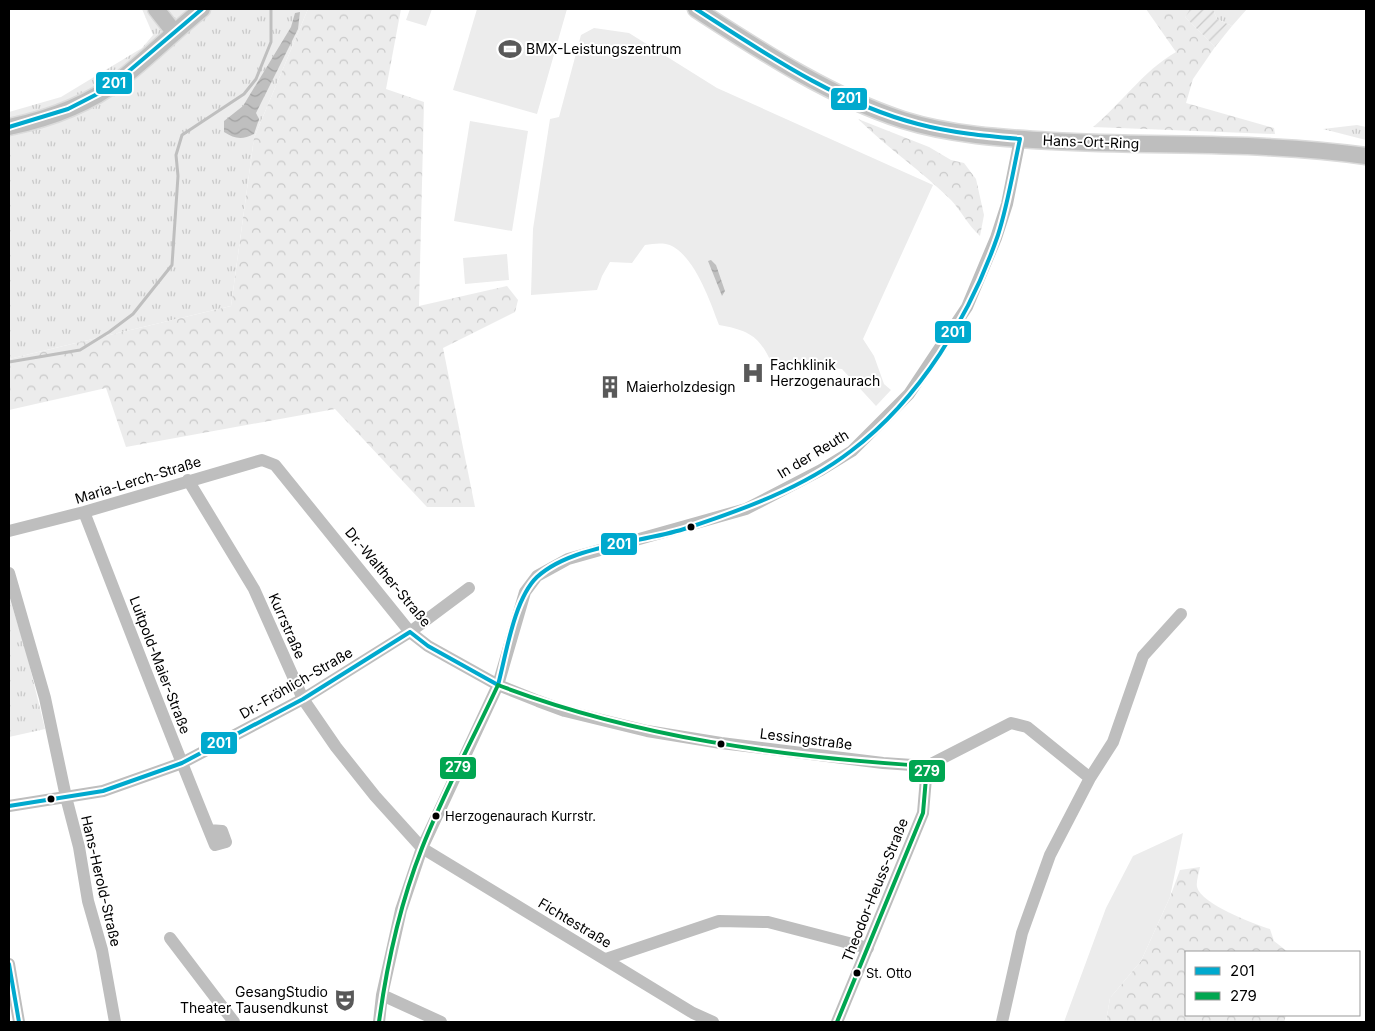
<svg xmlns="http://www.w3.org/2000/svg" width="1375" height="1031" viewBox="0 0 1375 1031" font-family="Inter,sans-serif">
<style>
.grass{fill:url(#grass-tufts)}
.forest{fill:url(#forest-crowns)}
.park{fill:#ececec}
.garden{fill:url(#garden-furrows)}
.water{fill:url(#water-waves)}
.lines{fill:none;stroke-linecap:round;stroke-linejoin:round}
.stream{stroke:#bfbfbf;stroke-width:3}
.major-casing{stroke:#dbdbdb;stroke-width:19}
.minor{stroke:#bebebe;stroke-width:12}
.major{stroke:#bebebe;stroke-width:16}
.bus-1-casing{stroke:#fff;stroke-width:8}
.bus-2-casing{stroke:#fff;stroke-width:8}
.bus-1{stroke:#00a9ce;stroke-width:4}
.bus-2{stroke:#00a651;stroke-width:4}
.bus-dot{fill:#000;stroke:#fff;stroke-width:2}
.labels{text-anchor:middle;stroke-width:4;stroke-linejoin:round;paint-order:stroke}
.bus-label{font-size:13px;fill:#000;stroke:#fff;text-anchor:start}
.poi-label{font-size:14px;fill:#000;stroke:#fff;text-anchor:start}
.street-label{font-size:14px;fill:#000;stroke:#fff}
.line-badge{stroke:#fff;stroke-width:2}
.badge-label{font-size:14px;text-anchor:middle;font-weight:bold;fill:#fff}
</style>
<defs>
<pattern id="grass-tufts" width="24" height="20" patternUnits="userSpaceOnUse" patternTransform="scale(1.25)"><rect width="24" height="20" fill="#ececec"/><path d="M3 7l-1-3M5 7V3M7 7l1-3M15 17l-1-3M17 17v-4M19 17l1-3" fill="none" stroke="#c9c9c9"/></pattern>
<pattern id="forest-crowns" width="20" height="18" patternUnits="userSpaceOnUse" patternTransform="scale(1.25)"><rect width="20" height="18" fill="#ececec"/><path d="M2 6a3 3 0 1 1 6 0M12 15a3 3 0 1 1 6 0" fill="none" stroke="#c9c9c9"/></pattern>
<pattern id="garden-furrows" width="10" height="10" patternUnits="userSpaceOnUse" patternTransform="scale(1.25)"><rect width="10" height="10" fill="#ececec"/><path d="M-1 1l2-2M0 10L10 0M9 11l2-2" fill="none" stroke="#c9c9c9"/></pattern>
<pattern id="water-waves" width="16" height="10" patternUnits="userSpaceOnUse" patternTransform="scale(1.25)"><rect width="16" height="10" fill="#bfbfbf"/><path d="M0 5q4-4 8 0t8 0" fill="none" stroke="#a2a2a2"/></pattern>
</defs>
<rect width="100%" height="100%" fill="#fff"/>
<path class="grass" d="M 142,9 L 308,9 L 254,138 L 231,306 L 9,359 L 9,112 L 61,97 L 142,48 L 153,35 Z
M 1213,9 L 1247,9 L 1232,26 L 1217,19 Z
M 1357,125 L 1366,127 L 1366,140 L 1323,129 Z
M 9,596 L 26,651 L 45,729 L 9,737 Z"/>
<path class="forest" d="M 308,9 L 401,9 L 386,89 L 424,102 L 419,306 L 507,286 L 518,300 L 515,312 L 443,348 L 475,507 L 427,507 L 335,409 L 126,447 L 106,388 L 9,410 L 9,359 L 231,306 L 254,138 Z
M 1146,9 L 1190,9 L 1185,17 L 1215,47 L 1193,79 L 1186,103 L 1274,128 L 1275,134 L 1093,127 C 1122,103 1143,71 1176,52 Z
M 858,119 L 929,147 L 951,160 L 964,163 L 976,179 L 984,215 L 980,236 C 968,225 962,212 951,200 C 922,171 887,148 858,119 Z
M 1200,867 C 1199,873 1196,881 1197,887 C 1201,904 1254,924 1270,929 L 1274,941 L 1288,952 L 1186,952 L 1186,1015 L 1286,1015 L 1284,1022 L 1106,1022 L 1110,998 L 1141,961 L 1170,897 L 1180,870 Z"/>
<path class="park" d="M 410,9 L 432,9 L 426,26 L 406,20 Z
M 477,9 L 567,9 L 537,114 L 453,90 Z
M 594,28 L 629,33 L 717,88 L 933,185 L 863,339 L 874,356 L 884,384 L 891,390 L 876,406 L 842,369 L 771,362 C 759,335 747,330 719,325 C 710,301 695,258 672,246 C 663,242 654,244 645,245 L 632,263 L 610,262 L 602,276 L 597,290 L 531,295 L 533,229 L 550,119 L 559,117 L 581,35 Z
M 470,121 L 528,131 L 512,231 L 454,221 Z
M 507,254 L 509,280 L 465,284 L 463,258 Z
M 1183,833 L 1170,897 L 1141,961 L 1110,998 L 1106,1022 L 1064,1022 L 1106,908 L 1133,856 Z"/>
<path class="garden" d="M 1190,9 L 1213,9 L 1217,19 L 1232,26 L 1215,47 L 1185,17 Z"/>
<path class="water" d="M 300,12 L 298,29 L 256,113 L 259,119 L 254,134 C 242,140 235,139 224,132 L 224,121 L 243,106 L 291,27 L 295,13 Z
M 711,260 L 716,265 L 725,291 L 722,296 L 708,261 Z"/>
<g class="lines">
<path class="stream" d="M 9,362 L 80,350 L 109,332 L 133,314 L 172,265 L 178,176 L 176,155 L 182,135 L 244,94 L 256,79 L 271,42 L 271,9"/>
<defs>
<path id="major" d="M 156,9 L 174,32
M 696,9 C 761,51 829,96 903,120 C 951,135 1002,138 1052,141 C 1157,147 1262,141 1366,156
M 9,127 C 48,119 89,104 121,79 C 149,57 175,31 202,9"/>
</defs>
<use href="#major" class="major-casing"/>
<path class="minor" d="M 188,480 L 254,589 L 303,699 L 336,747 L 375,796 L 422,848 L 693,1013 L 713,1022
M 84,512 C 127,623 170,735 215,845 L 226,842 L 222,831 L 209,830
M 9,531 L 84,512 L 262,460 L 275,465 L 410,632 L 428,646 L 498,685 L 538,701 L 565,711 L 647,731 L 721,743 L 883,763 L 927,766 L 1011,723 L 1027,727 L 1090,778
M 9,573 L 45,698 L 66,797 L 79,847 L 88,901 L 102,950 L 115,1022
M 9,806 L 103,791 L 182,763 L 303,699 L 410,632 L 469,588
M 170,938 L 234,1022
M 606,959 L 719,921 L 768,922 L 868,948
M 9,964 L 19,1022
M 382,995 L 441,1022
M 379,1022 L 382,995 L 401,910 L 422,848 L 498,685 L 525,592 L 537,576 L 568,559 L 746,509 L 821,470 L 852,451 L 909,394 L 967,307 L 996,238 L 1007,204 L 1020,139
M 837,1022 L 923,813 L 927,766
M 1002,1022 L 1022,933 L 1050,855 L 1090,778 L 1113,742 L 1143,656 L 1181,614"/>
<use href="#major" class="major"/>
<defs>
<path id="bus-1" d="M 696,9 C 766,54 837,103 918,124 C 952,133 986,136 1020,139
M 9,127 L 68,109 L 109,88 L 202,9
M 410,632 L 428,646 L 498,685
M 498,685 C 506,655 514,599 537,577 C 572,545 640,543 684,529 C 742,510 803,488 851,451 C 920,399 970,316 998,235 C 1008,204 1013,171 1020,139
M 9,806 L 103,791 L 182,763 L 303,699 L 410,632
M 9,964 L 19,1022"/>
<path id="bus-2" d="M 379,1022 C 387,963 400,904 422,848 C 444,792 473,739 498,685 C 634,737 782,757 927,766 L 923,813 L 837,1022"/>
</defs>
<use href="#bus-1" class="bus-1-casing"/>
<use href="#bus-2" class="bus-2-casing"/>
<use href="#bus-1" class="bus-1"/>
<use href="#bus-2" class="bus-2"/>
</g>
<defs>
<symbol id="stadium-bare" viewBox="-9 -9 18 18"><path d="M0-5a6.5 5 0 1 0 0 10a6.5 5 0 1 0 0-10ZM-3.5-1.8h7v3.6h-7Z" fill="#595959" stroke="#fff" stroke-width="2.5" paint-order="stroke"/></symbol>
<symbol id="hospital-bare" viewBox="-9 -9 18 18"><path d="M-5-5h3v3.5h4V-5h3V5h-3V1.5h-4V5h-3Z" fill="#595959" stroke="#fff" stroke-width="2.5" paint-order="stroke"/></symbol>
<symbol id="building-bare" viewBox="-9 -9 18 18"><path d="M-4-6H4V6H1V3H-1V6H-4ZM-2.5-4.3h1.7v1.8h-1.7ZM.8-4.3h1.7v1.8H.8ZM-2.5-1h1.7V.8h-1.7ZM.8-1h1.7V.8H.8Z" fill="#595959" stroke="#fff" stroke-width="2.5" paint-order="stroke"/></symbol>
<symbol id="theatre-bare" viewBox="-9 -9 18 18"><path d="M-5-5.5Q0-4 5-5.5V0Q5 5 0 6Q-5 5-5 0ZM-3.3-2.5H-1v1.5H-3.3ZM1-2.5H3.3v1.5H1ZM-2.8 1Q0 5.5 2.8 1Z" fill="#595959" stroke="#fff" stroke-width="2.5" paint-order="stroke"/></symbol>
</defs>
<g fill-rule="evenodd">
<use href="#stadium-bare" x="494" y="33" width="32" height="32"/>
<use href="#hospital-bare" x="737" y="357" width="32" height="32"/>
<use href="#building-bare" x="594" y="371" width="32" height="32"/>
<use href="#theatre-bare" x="329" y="984" width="32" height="32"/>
</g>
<g class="bus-dot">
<circle cx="691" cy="527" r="4.5"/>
<circle cx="721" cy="744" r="4.5"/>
<circle cx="51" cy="799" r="4.5"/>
<circle cx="436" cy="816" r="4.5"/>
<circle cx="857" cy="973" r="4.5"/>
</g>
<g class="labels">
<g class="bus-label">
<text x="445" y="821">Herzogenaurach Kurrstr.</text>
<text x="866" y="978">St. Otto</text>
</g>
<g class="poi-label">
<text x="526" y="54">BMX-Leistungszentrum</text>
<text x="770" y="370">Fachklinik<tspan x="770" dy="16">Herzogenaurach</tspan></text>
<text x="626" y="392">Maierholzdesign</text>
<text x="328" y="997" text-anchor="end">GesangStudio<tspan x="328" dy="16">Theater Tausendkunst</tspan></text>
</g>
<g class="street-label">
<text transform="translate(1091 142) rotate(2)" y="5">Hans-Ort-Ring</text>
<text transform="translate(813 454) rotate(-31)" y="5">In der Reuth</text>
<text transform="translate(138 480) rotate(-17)" y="5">Maria-Lerch-Straße</text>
<text transform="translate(388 577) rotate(50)" y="5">Dr.-Walther-Straße</text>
<text transform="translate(287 626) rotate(66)" y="5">Kurrstraße</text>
<text transform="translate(160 665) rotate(69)" y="5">Luitpold-Maier-Straße</text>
<text transform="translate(296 683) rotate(-30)" y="5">Dr.-Fröhlich-Straße</text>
<text transform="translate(806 739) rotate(7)" y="5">Lessingstraße</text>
<text transform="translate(101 881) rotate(77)" y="5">Hans-Herold-Straße</text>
<text transform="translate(875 890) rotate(-68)" y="5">Theodor-Heuss-Straße</text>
<text transform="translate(575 923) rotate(31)" y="5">Fichtestraße</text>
</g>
</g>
<g class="line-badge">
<rect x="95" y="71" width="38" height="24" rx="5" fill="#00a9ce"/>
<rect x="830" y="87" width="38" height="24" rx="5" fill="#00a9ce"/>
<rect x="934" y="320" width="38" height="24" rx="5" fill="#00a9ce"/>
<rect x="600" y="532" width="38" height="24" rx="5" fill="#00a9ce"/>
<rect x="200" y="731" width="38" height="24" rx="5" fill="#00a9ce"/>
<rect x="439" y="756" width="38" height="24" rx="5" fill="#00a651"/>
<rect x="908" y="759" width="38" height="24" rx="5" fill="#00a651"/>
</g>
<g class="badge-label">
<text x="114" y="88">201</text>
<text x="849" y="103">201</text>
<text x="953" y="337">201</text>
<text x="619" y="549">201</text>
<text x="219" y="748">201</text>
<text x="458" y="772">279</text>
<text x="927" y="776">279</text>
</g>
<rect width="1375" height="1031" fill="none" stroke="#000000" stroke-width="20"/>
<rect x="1185" y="951" width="175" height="65" fill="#ffffff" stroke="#999999"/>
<rect x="1195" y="967" width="25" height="8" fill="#00a9ce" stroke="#999999"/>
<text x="1230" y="976" font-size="15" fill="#000000">201</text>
<rect x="1195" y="992" width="25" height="8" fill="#00a651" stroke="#999999"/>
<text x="1230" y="1001" font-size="15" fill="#000000">279</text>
</svg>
